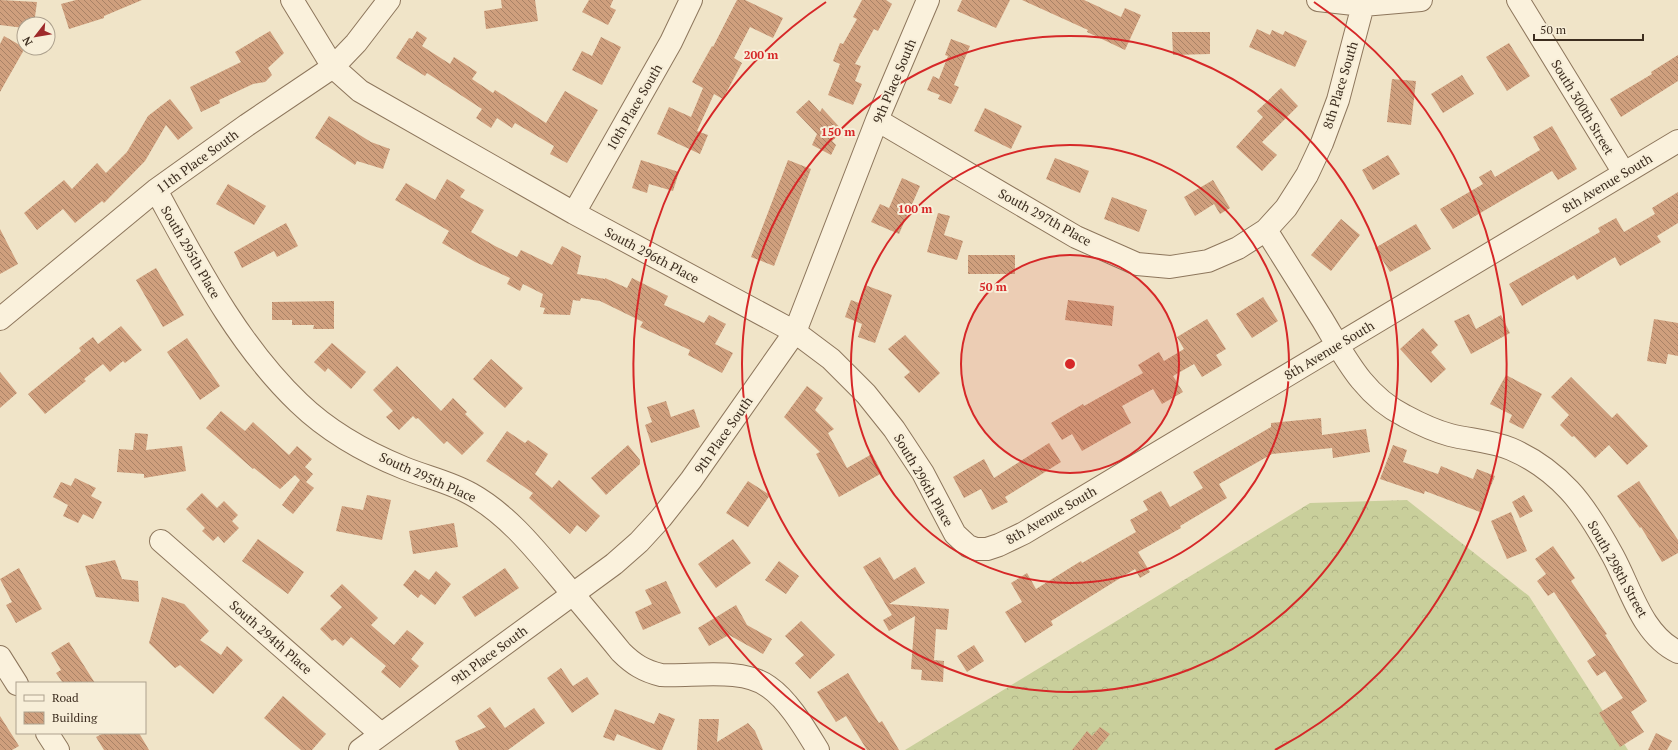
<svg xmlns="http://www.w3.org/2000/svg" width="1678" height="750" viewBox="0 0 1678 750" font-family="'PT Serif',serif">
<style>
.forest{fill:url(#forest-crowns)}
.building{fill:url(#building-back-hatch)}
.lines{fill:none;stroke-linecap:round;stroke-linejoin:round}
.minor-casing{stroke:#8d765c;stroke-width:24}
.minor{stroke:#faf1dc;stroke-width:22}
.ring{fill:none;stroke:#d62828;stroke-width:2}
.labels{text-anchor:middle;stroke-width:4;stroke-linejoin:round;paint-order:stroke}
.street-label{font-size:13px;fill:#3d2e20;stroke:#f7eed8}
.centre{fill:#d62828;stroke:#f7eed8;stroke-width:2}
.ring-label{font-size:12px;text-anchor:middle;font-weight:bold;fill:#d62828;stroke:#f7eed8;stroke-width:4;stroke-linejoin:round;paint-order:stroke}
</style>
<defs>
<pattern id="forest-crowns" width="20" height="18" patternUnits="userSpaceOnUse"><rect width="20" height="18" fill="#c9cf9b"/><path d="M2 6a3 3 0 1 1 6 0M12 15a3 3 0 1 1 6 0" fill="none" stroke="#aeb285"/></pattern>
<pattern id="building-back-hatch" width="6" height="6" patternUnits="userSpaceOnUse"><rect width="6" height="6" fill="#cf9f7d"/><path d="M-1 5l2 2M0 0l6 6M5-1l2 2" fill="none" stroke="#a98266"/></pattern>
</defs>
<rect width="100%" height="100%" fill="#f0e4c8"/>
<path class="forest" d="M 1407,500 L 1529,596 L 1628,750 L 905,750 L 1310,503 Z"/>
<path class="building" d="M 0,0 L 37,2 L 34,24 L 24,24 L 24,28 L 0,25 Z
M 76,0 L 142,0 L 104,16 L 104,18 L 69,29 L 61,4 Z
M 501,0 L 535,0 L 538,21 L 486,29 L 484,11 L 502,8 Z
M 589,0 L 613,0 L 610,7 L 616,10 L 608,25 L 582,12 Z
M 737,0 L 745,0 L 783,18 L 773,38 L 750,27 L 734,58 L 742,63 L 723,99 L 714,94 L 697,131 L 708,135 L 700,154 L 657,134 L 669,107 L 691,117 L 703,88 L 692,82 L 712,46 L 713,47 Z
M 862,0 L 886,0 L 892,4 L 878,31 L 874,29 L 855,64 L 861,66 L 855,81 L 862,84 L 853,105 L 828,95 L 840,64 L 833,61 L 840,43 L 843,44 L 857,19 L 853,17 Z
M 962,0 L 1010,0 L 996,28 L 957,11 Z
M 1022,0 L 1084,0 L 1121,17 L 1125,8 L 1141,15 L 1125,50 L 1087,32 L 1088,30 Z
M 1257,29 L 1270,35 L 1272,30 L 1283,35 L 1285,31 L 1307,41 L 1295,67 L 1249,47 Z
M 270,31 L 284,53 L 268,68 L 272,75 L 265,82 L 253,84 L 219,100 L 220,103 L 201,112 L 190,87 L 241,62 L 235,52 Z
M 417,31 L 427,38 L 422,46 L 450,64 L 454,57 L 477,72 L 472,79 L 493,93 L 495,90 L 546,123 L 565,91 L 598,110 L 567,163 L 550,154 L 554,146 L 515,123 L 512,128 L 497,118 L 491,128 L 476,118 L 482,109 L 427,73 L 425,76 L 396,58 L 409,38 L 412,39 Z
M 1172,32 L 1210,32 L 1210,54 L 1173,55 Z
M 4,36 L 25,48 L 0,92 L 0,44 Z
M 601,37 L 621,47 L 602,85 L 572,70 L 582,51 L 592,56 Z
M 951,39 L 970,46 L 954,85 L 959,87 L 951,104 L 938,99 L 940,95 L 927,90 L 933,76 L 939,79 L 948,56 L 945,55 Z
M 1509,43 L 1530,76 L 1507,91 L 1486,57 Z
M 1678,55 L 1678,81 L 1621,117 L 1610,99 L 1652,74 L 1651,72 Z
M 1462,75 L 1474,94 L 1443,113 L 1431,94 Z
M 1392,79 L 1416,81 L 1411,125 L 1387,122 Z
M 1281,88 L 1298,106 L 1262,142 L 1277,155 L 1262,171 L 1236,147 L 1263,117 L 1257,111 Z
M 170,99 L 193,128 L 178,140 L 166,125 L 145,161 L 104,203 L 102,201 L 75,223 L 63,209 L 37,230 L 24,213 L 64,180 L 72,189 L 97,163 L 106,173 L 127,152 L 148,116 Z
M 809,100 L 820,112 L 822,108 L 843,131 L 832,141 L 836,145 L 831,155 L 812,145 L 817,134 L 796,112 Z
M 985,108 L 1022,126 L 1011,149 L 974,131 Z
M 329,116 L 371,142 L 390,149 L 383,169 L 357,161 L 355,165 L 315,138 Z
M 1552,126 L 1577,169 L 1558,180 L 1552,171 L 1453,229 L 1440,209 L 1483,184 L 1479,177 L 1491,170 L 1495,177 L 1540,150 L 1533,137 Z
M 1388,155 L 1400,174 L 1373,190 L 1362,170 Z
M 1055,158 L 1089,171 L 1080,193 L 1046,179 Z
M 641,160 L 679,172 L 673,191 L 649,184 L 647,193 L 632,188 Z
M 788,160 L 811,169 L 774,266 L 751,257 Z
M 902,178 L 920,186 L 899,234 L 871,222 L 880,204 L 889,208 Z
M 447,179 L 465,190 L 460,197 L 484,210 L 471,232 L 495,246 L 517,257 L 521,250 L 552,265 L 562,246 L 581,256 L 577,274 L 605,279 L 605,278 L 627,288 L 632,278 L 668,296 L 664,305 L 704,323 L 709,315 L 726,324 L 715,344 L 733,353 L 722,373 L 688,355 L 690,350 L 640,327 L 643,322 L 600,301 L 581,298 L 580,301 L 573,300 L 570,315 L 543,314 L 545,308 L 540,307 L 543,294 L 523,284 L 520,291 L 507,284 L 510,278 L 475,262 L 442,243 L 449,231 L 395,200 L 406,183 L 435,200 Z
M 1213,180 L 1230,208 L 1220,214 L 1214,204 L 1195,216 L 1184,197 Z
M 228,184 L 266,206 L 254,225 L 216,204 Z
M 1678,192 L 1678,223 L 1657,236 L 1661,242 L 1620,266 L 1615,257 L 1577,280 L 1574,275 L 1522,306 L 1509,284 L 1600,232 L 1598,228 L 1616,218 L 1624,232 L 1655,214 L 1652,208 Z
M 1112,197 L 1147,210 L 1139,232 L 1104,219 Z
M 938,213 L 950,216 L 944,235 L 963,241 L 957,260 L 927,252 Z
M 1341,219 L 1360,235 L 1331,271 L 1311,255 Z
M 286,223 L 298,246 L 277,257 L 274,251 L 242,268 L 234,252 Z
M 1416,224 L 1431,249 L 1390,272 L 1375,248 Z
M 0,229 L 18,264 L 0,274 Z
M 968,255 L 1015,255 L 1015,274 L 968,274 Z
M 156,268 L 184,315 L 163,327 L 136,280 Z
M 865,285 L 892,295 L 875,343 L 858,337 L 862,324 L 845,317 L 851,300 L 859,303 Z
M 1263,297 L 1278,321 L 1252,338 L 1236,314 Z
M 1068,300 L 1114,306 L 1112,326 L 1065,320 Z
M 334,301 L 334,329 L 313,329 L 314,325 L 292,325 L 292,320 L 272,320 L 272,302 Z
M 1469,314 L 1476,329 L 1501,315 L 1510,333 L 1471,354 L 1454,321 Z
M 1207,319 L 1226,349 L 1216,355 L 1222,365 L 1202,377 L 1194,364 L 1173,376 L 1183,392 L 1162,404 L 1153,389 L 1122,406 L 1131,423 L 1082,451 L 1072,434 L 1062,440 L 1051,423 L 1083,404 L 1084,406 L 1143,373 L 1138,365 L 1159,352 L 1164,361 L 1184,349 L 1177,337 Z
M 1654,319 L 1678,323 L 1678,356 L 1668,354 L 1666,364 L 1647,361 Z
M 121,326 L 142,350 L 125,363 L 123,361 L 110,372 L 103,364 L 84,379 L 86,381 L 45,414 L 28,394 L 81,351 L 79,348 L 93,337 L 98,344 Z
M 1423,328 L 1438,345 L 1431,352 L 1446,369 L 1431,383 L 1400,349 Z
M 905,335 L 940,373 L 919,393 L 904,377 L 910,372 L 888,349 Z
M 187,338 L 220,386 L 200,400 L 167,352 Z
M 332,343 L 366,372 L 351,389 L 328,368 L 325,372 L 314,362 Z
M 491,359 L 523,388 L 505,408 L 473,379 Z
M 397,366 L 441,411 L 453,398 L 467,412 L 465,414 L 484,433 L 462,455 L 447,441 L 444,444 L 418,418 L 416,419 L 413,416 L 399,430 L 386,417 L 393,411 L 373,390 Z
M 0,372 L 17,393 L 0,408 Z
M 1506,375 L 1542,394 L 1523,429 L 1509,422 L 1512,415 L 1490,404 Z
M 1571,377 L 1612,418 L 1617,413 L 1648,446 L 1627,465 L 1609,445 L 1595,458 L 1574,436 L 1572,437 L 1560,425 L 1569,415 L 1551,397 Z
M 807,386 L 823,398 L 815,410 L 834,429 L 828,433 L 847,468 L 872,454 L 882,473 L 839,497 L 816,454 L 820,452 L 784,417 Z
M 666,401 L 671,417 L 694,409 L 700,427 L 651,443 L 645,425 L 652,422 L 647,407 Z
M 221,411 L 245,431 L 253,422 L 289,455 L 297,446 L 312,459 L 305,467 L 313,474 L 306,482 L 314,488 L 293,514 L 282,505 L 300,480 L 295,475 L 280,489 L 254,468 L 253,469 L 206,428 Z
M 1321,418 L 1322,435 L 1366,429 L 1370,452 L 1333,458 L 1332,448 L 1272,454 L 1219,484 L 1227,498 L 1180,526 L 1181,528 L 1138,552 L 1150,572 L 1140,578 L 1135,569 L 1051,621 L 1053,625 L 1025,643 L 1005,612 L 1022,602 L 1011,583 L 1027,573 L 1036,589 L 1081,561 L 1082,563 L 1136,532 L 1130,520 L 1148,510 L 1143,501 L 1161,491 L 1170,507 L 1203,488 L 1193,472 L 1271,427 L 1271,423 Z
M 507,431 L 525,443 L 528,440 L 548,454 L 535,474 L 552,488 L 559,480 L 600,516 L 586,532 L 577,525 L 570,534 L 529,498 L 533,493 L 486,461 Z
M 135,433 L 148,434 L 146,450 L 182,446 L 186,471 L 144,478 L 144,474 L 117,472 L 119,449 L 133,450 Z
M 1049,443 L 1061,462 L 1005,497 L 1008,502 L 992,510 L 981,489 L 964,498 L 953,477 L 984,459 L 994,478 Z
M 628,445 L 640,460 L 640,464 L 606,495 L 591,478 Z
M 1393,445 L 1407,450 L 1403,462 L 1438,474 L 1441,466 L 1473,479 L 1477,469 L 1495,476 L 1480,512 L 1425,491 L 1424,494 L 1380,479 Z
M 75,478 L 96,488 L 91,496 L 102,502 L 93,519 L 83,514 L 78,523 L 63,516 L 68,505 L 53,497 L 61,482 L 71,486 Z
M 748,481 L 770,495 L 748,527 L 726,513 Z
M 1639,481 L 1678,540 L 1678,553 L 1662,562 L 1641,527 L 1640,528 L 1617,496 Z
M 202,493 L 217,508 L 224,501 L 238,515 L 232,521 L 239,528 L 224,543 L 218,536 L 213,541 L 202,531 L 205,528 L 186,509 Z
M 367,495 L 391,500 L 382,540 L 336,531 L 342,506 L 363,510 Z
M 1524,495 L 1533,511 L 1520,518 L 1512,502 Z
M 1511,512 L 1527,551 L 1507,559 L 1491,521 Z
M 454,523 L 458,547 L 413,554 L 409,531 Z
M 258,539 L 304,572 L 288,594 L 242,561 Z
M 733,539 L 751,563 L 716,588 L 698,564 Z
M 1553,546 L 1575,578 L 1571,581 L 1607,634 L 1605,635 L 1647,701 L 1631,712 L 1644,732 L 1620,747 L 1599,713 L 1623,698 L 1605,671 L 1597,676 L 1587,661 L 1596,655 L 1554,592 L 1548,596 L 1537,581 L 1546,574 L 1535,559 Z
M 880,557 L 894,580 L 915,567 L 925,583 L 889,604 L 949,609 L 947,630 L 936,629 L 934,660 L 944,661 L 943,682 L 921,680 L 922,670 L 911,669 L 915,616 L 889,631 L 883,620 L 892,615 L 863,567 Z
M 115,560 L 122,579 L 138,581 L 139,602 L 96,597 L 85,566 Z
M 779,561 L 799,576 L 786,594 L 765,580 Z
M 19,568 L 42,609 L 16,623 L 6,605 L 12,602 L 0,579 Z
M 505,568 L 519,588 L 475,617 L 462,597 Z
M 415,570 L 429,580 L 436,571 L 451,584 L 435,605 L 421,594 L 418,598 L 403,585 Z
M 666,581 L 681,613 L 643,630 L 635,612 L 652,604 L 645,590 Z
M 342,584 L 378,618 L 371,625 L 394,645 L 407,630 L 424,643 L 411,659 L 419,666 L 400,688 L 381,672 L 386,666 L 351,637 L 343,646 L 335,639 L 332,641 L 320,629 L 342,607 L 330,596 Z
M 162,597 L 184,604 L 209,631 L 200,640 L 221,655 L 227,646 L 243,660 L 213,694 L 180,665 L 175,668 L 149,643 Z
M 736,605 L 747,625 L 772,639 L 763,654 L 729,635 L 709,646 L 698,628 Z
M 801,621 L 835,655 L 810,679 L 795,663 L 804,655 L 785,636 Z
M 69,642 L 95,683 L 63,683 L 56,673 L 61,670 L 51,653 Z
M 974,645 L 984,661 L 967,672 L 957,656 Z
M 561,668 L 573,686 L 587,677 L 599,694 L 572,713 L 547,678 Z
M 848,673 L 879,723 L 882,721 L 899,750 L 867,750 L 846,716 L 836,722 L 817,692 Z
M 283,696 L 326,734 L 312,750 L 301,750 L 264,718 Z
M 490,707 L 505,728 L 534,708 L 545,723 L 508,750 L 459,750 L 455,741 L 486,727 L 477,716 Z
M 615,709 L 654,724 L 659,713 L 675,719 L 662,750 L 657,750 L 617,734 L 614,741 L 603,737 Z
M 0,716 L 19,746 L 12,750 L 0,750 Z
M 699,719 L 719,719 L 717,742 L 748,723 L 755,731 L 763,750 L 697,750 Z
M 1100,727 L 1110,734 L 1097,750 L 1072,750 L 1087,731 L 1092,736 Z
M 104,733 L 139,733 L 149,750 L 104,750 L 96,737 Z
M 1656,733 L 1672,741 L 1667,750 L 1648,750 Z"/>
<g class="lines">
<defs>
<path id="minor" d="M 292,0 L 333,67 L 360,91 L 574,213 L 795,332 L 831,359 L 866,394 L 894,429 L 923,473 L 955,534 L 968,546 L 976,549 L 987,549 L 999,545 L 1024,533 L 1678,141
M 1318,0 L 1363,5 L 1421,0
M 1518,0 L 1624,173
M 877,120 L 1076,237 L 1137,264 L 1170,267 L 1208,261 L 1238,248 L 1266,230 L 1286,208 L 1307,175 L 1322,143 L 1338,100 L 1363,5
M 156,190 C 196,263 237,344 299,403 C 328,431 367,453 404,468 C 426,477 450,482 471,494 C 505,513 531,544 556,574 C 578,600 600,626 621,652 C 633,664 644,671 661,675 C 693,677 743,667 769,687 C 789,701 805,729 818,750
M 574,213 L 671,42 L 691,0
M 1266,230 C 1284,259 1303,289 1322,319 C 1345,357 1363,395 1405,416 C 1418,423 1435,431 1450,435 C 1470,440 1492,441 1511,449 C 1532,458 1553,473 1569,490 C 1586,508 1601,534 1613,556 C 1631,589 1642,635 1678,652
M 0,319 L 156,190 L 247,125 L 333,67 L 356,43 L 389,0
M 161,541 L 381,734
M 0,657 L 17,684
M 47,733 L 58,750
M 360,750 L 614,564 L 639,542 L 661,518 L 691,480 L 795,332 L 877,120 L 928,0"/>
</defs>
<use href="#minor" class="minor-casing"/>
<use href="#minor" class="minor"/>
</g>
<circle cx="1070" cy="364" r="109" fill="#d62828" fill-opacity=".12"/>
<g class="ring">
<circle cx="1070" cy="364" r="109"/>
<circle cx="1070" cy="364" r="219"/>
<circle cx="1070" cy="364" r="328"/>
<path d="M865 750A437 437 0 0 1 826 2M1314 2A437 437 0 0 1 1275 750"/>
</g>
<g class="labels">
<g class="street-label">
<text transform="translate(894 81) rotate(-67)" y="5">9th Place South</text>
<text transform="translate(1340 85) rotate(-73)" y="5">8th Place South</text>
<text transform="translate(634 107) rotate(-60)" y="5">10th Place South</text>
<text transform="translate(1583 107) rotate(59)" y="5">South 300th Street</text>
<text transform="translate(197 161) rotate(-36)" y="5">11th Place South</text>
<text transform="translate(1607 183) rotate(-31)" y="5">8th Avenue South</text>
<text transform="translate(1045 217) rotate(29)" y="5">South 297th Place</text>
<text transform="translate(191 252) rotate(60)" y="5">South 295th Place</text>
<text transform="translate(652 255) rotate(28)" y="5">South 296th Place</text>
<text transform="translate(1329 350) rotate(-31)" y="5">8th Avenue South</text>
<text transform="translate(723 435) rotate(-55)" y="5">9th Place South</text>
<text transform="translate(428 477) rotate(24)" y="5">South 295th Place</text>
<text transform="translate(924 480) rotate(60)" y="5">South 296th Place</text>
<text transform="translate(1051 515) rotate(-30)" y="5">8th Avenue South</text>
<text transform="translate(1618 569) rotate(61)" y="5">South 298th Street</text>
<text transform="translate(271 637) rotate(41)" y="5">South 294th Place</text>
<text transform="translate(489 655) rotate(-36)" y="5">9th Place South</text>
</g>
</g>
<circle cx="1070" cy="364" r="6" class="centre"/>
<g class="ring-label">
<text x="761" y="59">200 m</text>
<text x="838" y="136">150 m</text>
<text x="915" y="213">100 m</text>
<text x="993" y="291">50 m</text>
</g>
<rect x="16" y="682" width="130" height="52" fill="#f7eed8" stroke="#ada18e"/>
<rect x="24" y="695" width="20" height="6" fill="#faf1dc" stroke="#ada18e"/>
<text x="52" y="702" font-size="12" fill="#3d2e20">Road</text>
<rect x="24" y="712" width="20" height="12" fill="url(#building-back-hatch)" stroke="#ada18e"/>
<text x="52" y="722" font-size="12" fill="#3d2e20">Building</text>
<g transform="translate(36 36) rotate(239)"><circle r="19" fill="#f7eed8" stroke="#ada18e"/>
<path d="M0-3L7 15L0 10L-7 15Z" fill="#9e2a2b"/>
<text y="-6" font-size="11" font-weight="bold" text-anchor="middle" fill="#3d2e20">N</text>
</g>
<path d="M1534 34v6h109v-6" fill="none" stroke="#3d2e20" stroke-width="2"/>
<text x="1540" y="34" font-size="12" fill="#3d2e20" stroke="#f7eed8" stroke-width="3" paint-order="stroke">50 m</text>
</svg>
